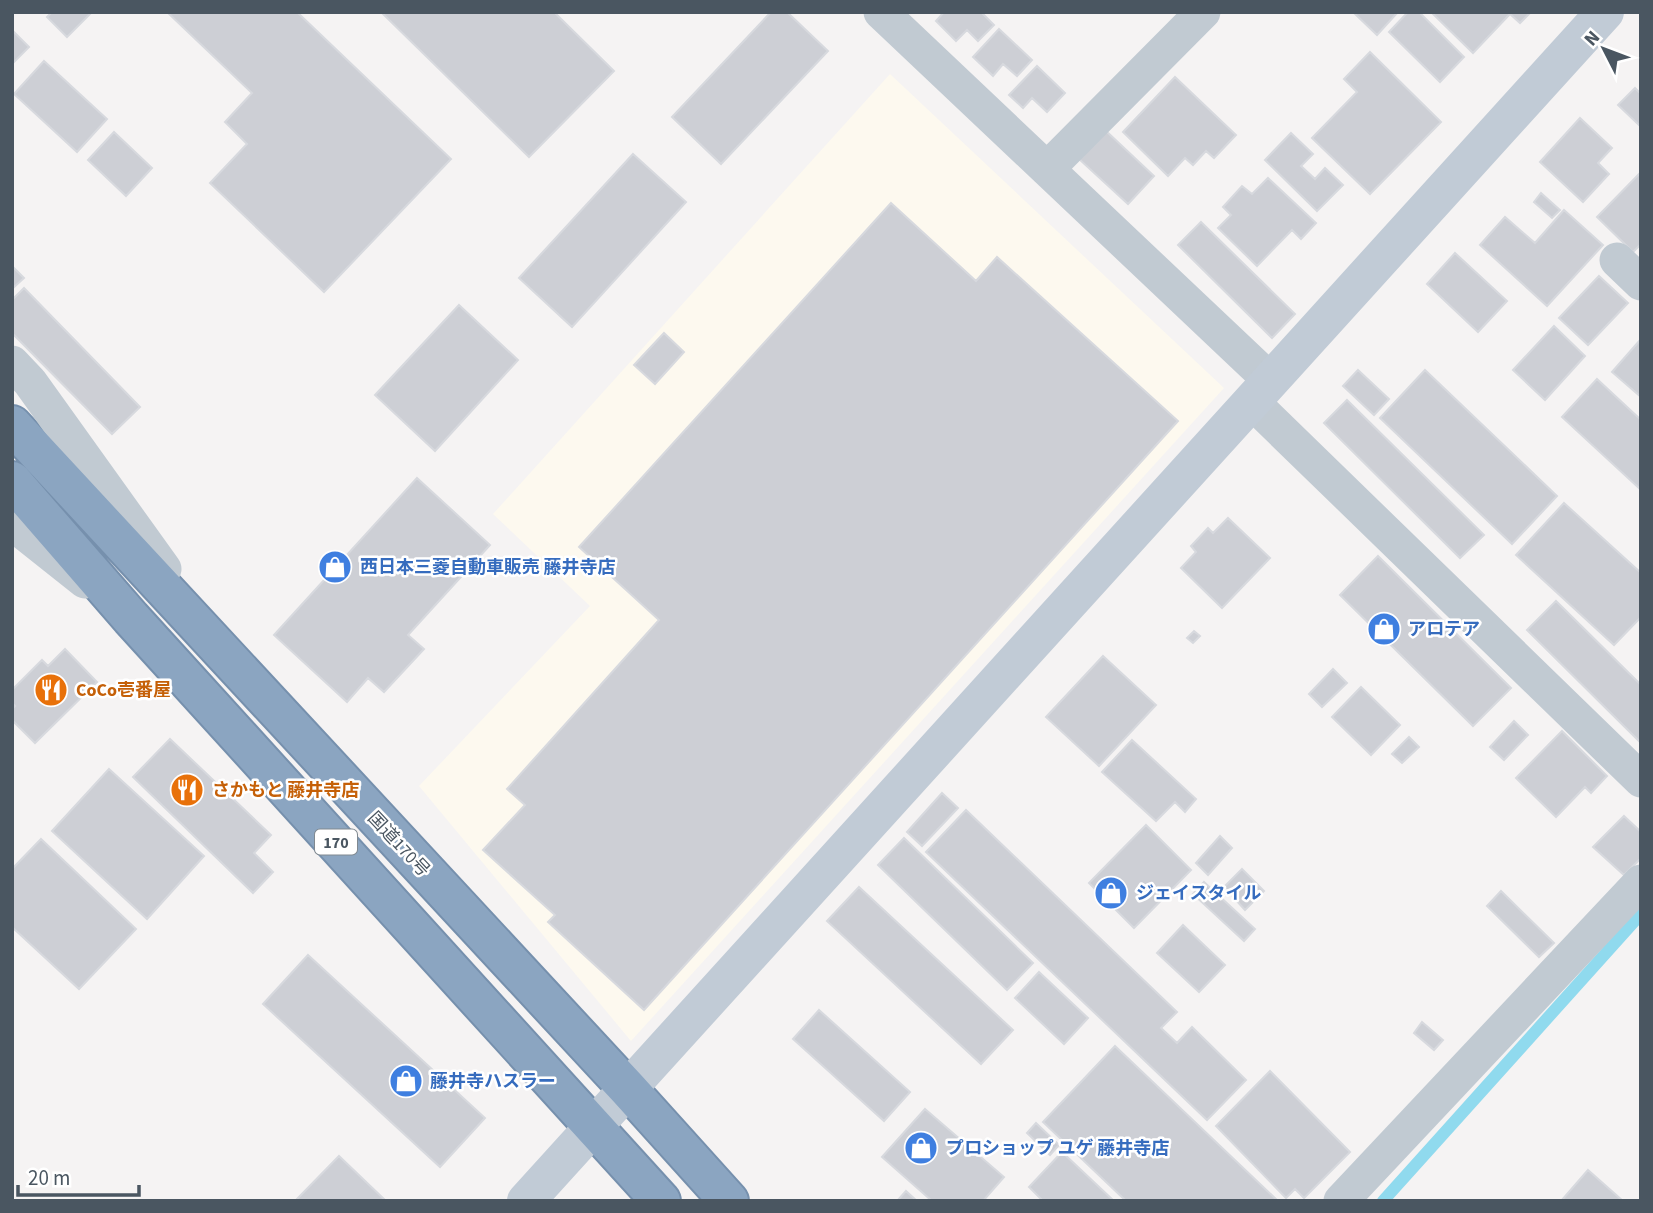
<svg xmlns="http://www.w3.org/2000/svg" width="1653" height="1213" viewBox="0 0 1653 1213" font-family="'Source Sans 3','Noto Sans JP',sans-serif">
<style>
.commercial{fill:#fdf9ef}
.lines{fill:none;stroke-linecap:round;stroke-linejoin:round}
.stream{stroke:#90daee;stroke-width:12}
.building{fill:#cdcfd5;stroke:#d7d9de;stroke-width:2}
.highway-casing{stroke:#7690ad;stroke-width:42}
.street{stroke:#c1cad2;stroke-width:35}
.secondary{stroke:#c1cbd6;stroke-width:38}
.highway{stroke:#8ba5c1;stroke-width:38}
.labels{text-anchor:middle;stroke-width:5;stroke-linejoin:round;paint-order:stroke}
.shield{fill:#fff;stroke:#808990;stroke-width:2}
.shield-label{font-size:16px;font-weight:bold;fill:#4a5661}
.shop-label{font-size:18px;font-weight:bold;fill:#366cbe;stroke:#fff;text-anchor:start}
.food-label{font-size:18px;font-weight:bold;fill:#c56008;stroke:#fff;text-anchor:start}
.street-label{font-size:18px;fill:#4a5661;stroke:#fff}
</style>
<rect width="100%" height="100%" fill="#f5f3f3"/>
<path class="commercial" d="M 890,74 L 1224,388 L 631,1041 L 419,786 L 590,606 L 493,514 Z"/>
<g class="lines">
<path class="stream" d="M 1383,1201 L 1641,914"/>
</g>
<path class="building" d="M 52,12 L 92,12 L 67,37 L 47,17 Z
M 167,12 L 297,12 L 451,159 L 324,292 L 210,183 L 247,144 L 225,122 L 252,93 Z
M 381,12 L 554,12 L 614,71 L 529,157 Z
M 771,12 L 787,12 L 828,51 L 721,164 L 672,117 Z
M 944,12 L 981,12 L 994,25 L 978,41 L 967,30 L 956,41 L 936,21 Z
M 1353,12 L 1398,12 L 1377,35 Z
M 1408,12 L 1419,12 L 1464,57 L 1440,82 L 1389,32 Z
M 1431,12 L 1531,12 L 1520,23 L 1510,14 L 1473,53 Z
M 999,29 L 1032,60 L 1017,76 L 1003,64 L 993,76 L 973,57 Z
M 12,30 L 29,47 L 12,64 Z
M 1370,52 L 1441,122 L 1370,194 L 1312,138 L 1357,92 L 1344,79 Z
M 44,61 L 107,119 L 77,152 L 14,94 Z
M 1037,66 L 1065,93 L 1047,112 L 1032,98 L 1023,108 L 1009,95 Z
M 1175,77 L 1236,135 L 1214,158 L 1206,151 L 1193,165 L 1185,158 L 1168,176 L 1123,132 Z
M 1635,88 L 1641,94 L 1641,127 L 1618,105 Z
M 1580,118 L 1612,148 L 1598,163 L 1609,174 L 1583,202 L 1540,162 Z
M 1105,130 L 1154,176 L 1128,204 L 1079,159 Z
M 114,132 L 152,168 L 126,196 L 88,160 Z
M 1291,133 L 1313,154 L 1301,166 L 1315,179 L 1325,168 L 1343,185 L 1317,211 L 1265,160 Z
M 633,154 L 686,202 L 572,327 L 519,278 Z
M 1641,172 L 1641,244 L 1633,252 L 1597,217 Z
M 1268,178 L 1316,223 L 1301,239 L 1292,230 L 1257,266 L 1218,228 L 1231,215 L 1223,207 L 1242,186 L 1252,194 Z
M 1541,193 L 1560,210 L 1552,218 L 1534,202 Z
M 891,203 L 976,281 L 997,257 L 1178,421 L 644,1010 L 548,922 L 555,915 L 483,850 L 525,805 L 507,789 L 659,620 L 579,547 Z
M 1564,210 L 1603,245 L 1547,306 L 1480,245 L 1505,217 L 1535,243 Z
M 1201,222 L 1295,314 L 1272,338 L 1178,245 Z
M 1455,253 L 1507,301 L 1478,332 L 1427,284 Z
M 12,266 L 24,278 L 12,289 Z
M 1599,276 L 1628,303 L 1588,345 L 1559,318 Z
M 24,288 L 140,407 L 112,434 L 12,333 L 12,300 Z
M 459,305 L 518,360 L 435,451 L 375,395 Z
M 1554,326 L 1585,356 L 1545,400 L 1513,370 Z
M 664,333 L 684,352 L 655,384 L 634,365 Z
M 1641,339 L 1641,397 L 1612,372 Z
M 1358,370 L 1389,399 L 1374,415 L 1343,386 Z
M 1425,370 L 1557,496 L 1512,544 L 1380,418 Z
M 1597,379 L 1641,420 L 1641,490 L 1562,417 Z
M 1347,400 L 1484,535 L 1460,558 L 1324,423 Z
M 417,478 L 490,545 L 408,635 L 424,649 L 384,692 L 368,678 L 347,702 L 274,635 Z
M 1564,503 L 1641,573 L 1641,617 L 1614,645 L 1516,555 Z
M 1228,518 L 1270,558 L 1222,608 L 1181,568 L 1196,552 L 1191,546 L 1208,528 L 1213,533 Z
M 1378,556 L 1511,688 L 1473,726 L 1340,595 Z
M 1556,601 L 1641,685 L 1641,743 L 1527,630 Z
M 1194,631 L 1200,636 L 1193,643 L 1187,638 Z
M 65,649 L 97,682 L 35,743 L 12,720 L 12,709 L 15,706 L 12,703 L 12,690 L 42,660 L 48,666 Z
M 1103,656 L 1156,705 L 1099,766 L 1046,717 Z
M 1333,669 L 1347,683 L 1322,707 L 1309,694 Z
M 1361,687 L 1400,725 L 1371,755 L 1332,717 Z
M 1514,721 L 1528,735 L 1504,760 L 1490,747 Z
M 1562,731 L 1607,776 L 1591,793 L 1585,787 L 1556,817 L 1516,778 Z
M 1409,737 L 1419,747 L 1402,763 L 1392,754 Z
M 170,739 L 271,835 L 254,853 L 273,872 L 253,893 L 133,777 Z
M 1132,740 L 1196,799 L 1185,812 L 1175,802 L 1156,821 L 1102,772 Z
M 109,769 L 204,856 L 147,919 L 52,831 Z
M 942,793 L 958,808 L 922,846 L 907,832 Z
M 966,810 L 1177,1012 L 1161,1028 L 1177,1043 L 1192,1027 L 1246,1080 L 1207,1120 L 926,852 Z
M 1624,816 L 1641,832 L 1641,858 L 1624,875 L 1593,847 Z
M 1146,825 L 1191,870 L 1134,928 L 1089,883 Z
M 1220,836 L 1232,848 L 1208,875 L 1196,863 Z
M 904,838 L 1033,963 L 1007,990 L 878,865 Z
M 41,839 L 136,929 L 79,989 L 12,927 L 12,869 Z
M 1242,869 L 1264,891 L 1245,910 L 1224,887 Z
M 1204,882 L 1255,929 L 1244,941 L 1193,894 Z
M 859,887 L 1013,1030 L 981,1064 L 827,921 Z
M 1501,891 L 1554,943 L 1539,957 L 1487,906 Z
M 1183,925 L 1225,965 L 1199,992 L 1157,953 Z
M 308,955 L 485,1118 L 440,1167 L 263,1004 Z
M 1039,972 L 1088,1018 L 1064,1044 L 1015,998 Z
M 819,1010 L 910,1092 L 884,1121 L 793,1039 Z
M 1422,1022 L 1443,1040 L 1434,1050 L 1414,1033 Z
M 1115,1046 L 1278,1201 L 1126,1201 L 1043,1122 Z
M 1270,1071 L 1350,1152 L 1304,1198 L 1295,1189 L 1286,1198 L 1216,1126 Z
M 925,1109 L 1004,1177 L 983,1201 L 932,1201 L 882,1157 Z
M 1036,1123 L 1059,1145 L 1050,1155 L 1027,1133 Z
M 1062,1152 L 1114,1201 L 1043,1201 L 1029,1187 Z
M 339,1156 L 386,1201 L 295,1201 Z
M 1588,1170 L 1623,1201 L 1561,1201 Z
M 906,1191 L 917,1201 L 897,1201 Z"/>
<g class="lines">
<defs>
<path id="highway" d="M 12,425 L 628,1089 L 729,1201
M 12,481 L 131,618 L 661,1201"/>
</defs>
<use href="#highway" class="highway-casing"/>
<path class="street" d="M 881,12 L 1271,381
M 1047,169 L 1203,12
M 1617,260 L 1641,283
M 12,363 L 30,382 L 164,569
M 1252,402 L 1641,780
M 12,523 L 85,581
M 1341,1201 L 1641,882"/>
<path class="secondary" d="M 526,1201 L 1605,12"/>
<use href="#highway" class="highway"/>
</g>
<defs>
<symbol id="shop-disc" viewBox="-11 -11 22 22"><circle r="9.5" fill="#3f7fe0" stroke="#fff"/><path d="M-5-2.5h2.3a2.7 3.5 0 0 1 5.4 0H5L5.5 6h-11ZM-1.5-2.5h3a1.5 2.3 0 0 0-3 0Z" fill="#fff"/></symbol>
<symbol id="restaurant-disc" viewBox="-11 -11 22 22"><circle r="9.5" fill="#e8710a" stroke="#fff"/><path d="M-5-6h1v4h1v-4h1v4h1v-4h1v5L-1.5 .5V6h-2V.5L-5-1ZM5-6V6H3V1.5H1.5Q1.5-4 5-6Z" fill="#fff"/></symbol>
</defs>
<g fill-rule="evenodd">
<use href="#shop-disc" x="316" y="548" width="38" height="38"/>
<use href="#shop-disc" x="1365" y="610" width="38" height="38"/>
<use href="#restaurant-disc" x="32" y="671" width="38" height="38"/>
<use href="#restaurant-disc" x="168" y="771" width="38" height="38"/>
<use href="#shop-disc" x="1092" y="874" width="38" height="38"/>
<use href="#shop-disc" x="387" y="1062" width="38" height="38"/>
<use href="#shop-disc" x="902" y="1129" width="38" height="38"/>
</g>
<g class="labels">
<rect class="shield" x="315" y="829.5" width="42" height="25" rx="5"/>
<g class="shield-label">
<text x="336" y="848">170</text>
</g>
<g class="shop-label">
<text x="360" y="573">西日本三菱自動車販売 藤井寺店</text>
<text x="1408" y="635">アロテア</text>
<text x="1136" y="899">ジェイスタイル</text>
<text x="430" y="1087">藤井寺ハスラー</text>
<text x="946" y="1154">プロショップ ユゲ 藤井寺店</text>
</g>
<g class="food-label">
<text x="76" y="696">CoCo壱番屋</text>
<text x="212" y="796">さかもと 藤井寺店</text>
</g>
<g class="street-label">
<text transform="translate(399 844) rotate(47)" y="6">国道170号</text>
</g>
</g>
<rect width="1653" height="1213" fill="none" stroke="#4a5661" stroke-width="28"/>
<g transform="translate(1604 49) rotate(312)" stroke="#ffffff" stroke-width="5" paint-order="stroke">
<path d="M0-5L12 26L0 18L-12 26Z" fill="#4a5661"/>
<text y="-10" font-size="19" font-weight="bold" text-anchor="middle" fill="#4a5661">N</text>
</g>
<path d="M18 1185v10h121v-10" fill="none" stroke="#4a5661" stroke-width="3.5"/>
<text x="28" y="1185" font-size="21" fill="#4a5661" stroke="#ffffff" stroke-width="5" paint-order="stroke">20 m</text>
</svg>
